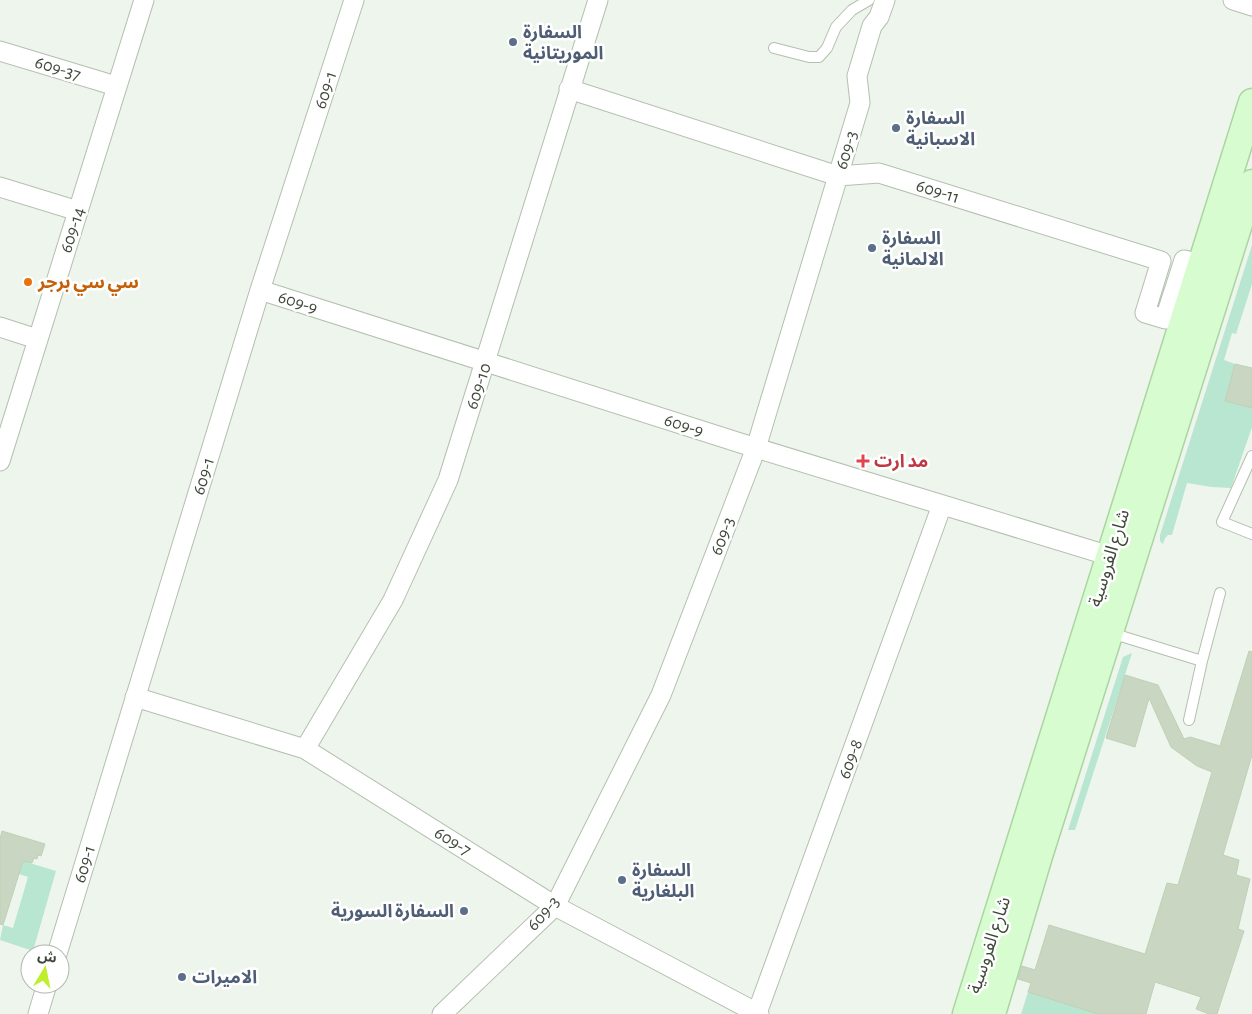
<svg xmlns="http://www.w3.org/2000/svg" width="1252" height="1014" viewBox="0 0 1252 1014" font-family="'Alegreya Sans','Noto Sans Arabic',sans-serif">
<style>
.green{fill:#b8e6d1}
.building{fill:#c8d6c2;stroke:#bed1b6}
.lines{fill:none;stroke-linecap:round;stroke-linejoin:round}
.lane-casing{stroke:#b3c0af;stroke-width:12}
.street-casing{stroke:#b3c0af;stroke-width:21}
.secondary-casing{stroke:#aad5a0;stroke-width:29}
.lane{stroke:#fff;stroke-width:10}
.street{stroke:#fff;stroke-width:19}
.secondary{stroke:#d6fcd0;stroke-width:26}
.service-dot{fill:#5c6f8a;stroke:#fff;stroke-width:2}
.food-dot{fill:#e8710a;stroke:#fff;stroke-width:2}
.health-dot{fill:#e0444e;stroke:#fff;stroke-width:2}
.labels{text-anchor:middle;stroke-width:5;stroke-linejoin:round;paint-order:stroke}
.service-label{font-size:18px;font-weight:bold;fill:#4e5e75;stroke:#fff;text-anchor:start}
.street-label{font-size:18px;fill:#3f493a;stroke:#fff}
.food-label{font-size:18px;font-weight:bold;fill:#c56008;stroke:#fff;text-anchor:start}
.health-label{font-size:18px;font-weight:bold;fill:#be3a42;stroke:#fff;text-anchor:start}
</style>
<rect width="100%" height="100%" fill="#eef5ec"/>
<path class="green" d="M 1252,245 L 1252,284 L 1236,334 L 1232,333 L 1224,360 L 1235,364 L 1225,401 L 1252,408 L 1252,427 L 1231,488 L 1212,487 L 1187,483 L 1172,535 L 1168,535 L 1165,538 L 1163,544 L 1160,541 L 1160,535 Z
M 1132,653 L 1075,830 L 1068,830 L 1123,657 Z
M 23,861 L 56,871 L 33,951 L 0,940 L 3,925 L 13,928 L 28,877 L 19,874 Z
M 1028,992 L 1098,1014 L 1021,1014 Z"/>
<path class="building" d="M 1235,364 L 1252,368 L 1252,408 L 1225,401 Z
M 1249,651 L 1252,652 L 1252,755 L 1223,855 L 1239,860 L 1236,875 L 1250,879 L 1238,929 L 1244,931 L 1217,1014 L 1209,1014 L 1196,1009 L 1201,997 L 1155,982 L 1146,1014 L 1098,1014 L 1028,992 L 1031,983 L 1018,979 L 1022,966 L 1035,970 L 1049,925 L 1145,954 L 1167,883 L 1178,885 L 1212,772 L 1197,766 L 1171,747 L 1149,698 L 1135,747 L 1106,738 L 1125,675 L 1158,685 L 1184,739 L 1190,737 L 1220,746 Z
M 2,831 L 45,844 L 41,856 L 38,855 L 37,859 L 34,858 L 32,863 L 23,861 L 3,925 L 0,924 L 0,839 Z"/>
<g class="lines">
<defs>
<path id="lane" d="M 774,48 L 809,57 L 819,57 L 827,48 L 836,27 L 852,10 L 869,0
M 1252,456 L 1222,522 L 1252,534
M 1111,633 L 1202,661 L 1220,593
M 1189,720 L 1202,661"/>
<path id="street" d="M 1233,0 L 1252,6
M 0,51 L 116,86
M 569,89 L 838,176 L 879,173 L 1161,261 L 1145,313 L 1165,319 L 1184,260 L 1199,264
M 0,187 L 78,211
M 260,290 L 756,448 L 1110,556
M 0,327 L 37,339
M 0,461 L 144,0
M 135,697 L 305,749 L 555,906 L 759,1014
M 305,749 L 393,600 L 448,480 L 598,0
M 57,954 L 260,290 L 354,0
M 757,1013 L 942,505
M 38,1014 L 47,984
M 442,1014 L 555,906 L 661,695 L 756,448 L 860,103 L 857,76 L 872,26 L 879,17 L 885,0"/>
<path id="secondary" d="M 966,1014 C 1064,711 1154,405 1252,102
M 992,1014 L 1039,856 L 1252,183"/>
</defs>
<use href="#lane" class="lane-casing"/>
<use href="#street" class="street-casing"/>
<use href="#secondary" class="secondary-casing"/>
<use href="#lane" class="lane"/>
<use href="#street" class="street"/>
<use href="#secondary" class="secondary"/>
</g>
<g class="service-dot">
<circle cx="513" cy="42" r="5"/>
<circle cx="896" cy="128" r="5"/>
<circle cx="872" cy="248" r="5"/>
<circle cx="622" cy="880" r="5"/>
<circle cx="464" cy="911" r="5"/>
<circle cx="182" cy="977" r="5"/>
</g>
<circle class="food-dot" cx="28" cy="282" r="5"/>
<path class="health-dot" d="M860.5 453.5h5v5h5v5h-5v5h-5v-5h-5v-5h5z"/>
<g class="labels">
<g class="service-label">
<text x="523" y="38">السفارة<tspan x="523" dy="21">الموريتانية</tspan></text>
<text x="906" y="124">السفارة<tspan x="906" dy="21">الاسبانية</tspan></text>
<text x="882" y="244">السفارة<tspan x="882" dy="21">الالمانية</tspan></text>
<text x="632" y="876">السفارة<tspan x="632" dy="21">البلغارية</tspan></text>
<text x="454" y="917" text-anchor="end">السفارة السورية</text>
<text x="192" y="983">الاميرات</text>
</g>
<g class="street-label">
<text transform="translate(58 68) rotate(17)" y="6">609-37</text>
<text transform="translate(325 90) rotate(-72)" y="6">609-1</text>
<text transform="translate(846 150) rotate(-73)" y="6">609-3</text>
<text transform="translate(938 191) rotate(17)" y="6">609-11</text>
<text transform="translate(72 230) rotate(-72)" y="6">609-14</text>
<text transform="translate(298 302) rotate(18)" y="6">609-9</text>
<text transform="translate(478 386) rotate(-72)" y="6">609-10</text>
<text transform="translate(684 425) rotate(18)" y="6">609-9</text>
<text transform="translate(203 476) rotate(-73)" y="6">609-1</text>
<text transform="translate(722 536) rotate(-69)" y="6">609-3</text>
<text transform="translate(1109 558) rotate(-73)" y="6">شارع الفروسية</text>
<text transform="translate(850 759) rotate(-70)" y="6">609-8</text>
<text transform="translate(453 841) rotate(32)" y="6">609-7</text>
<text transform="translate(84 864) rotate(-73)" y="6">609-1</text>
<text transform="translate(543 913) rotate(-49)" y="6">609-3</text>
<text transform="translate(989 945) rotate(-72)" y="6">شارع الفروسية</text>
</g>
<g class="food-label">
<text x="38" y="288">سي سي برجر</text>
</g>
<g class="health-label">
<text x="874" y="467">مد ارت</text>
</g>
</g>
<g transform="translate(45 969) rotate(10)"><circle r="24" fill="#ffffff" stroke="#b2b6b0"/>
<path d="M0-4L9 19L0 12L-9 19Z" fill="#bfee2b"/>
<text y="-8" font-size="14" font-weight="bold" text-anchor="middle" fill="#3f493a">ش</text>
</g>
</svg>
